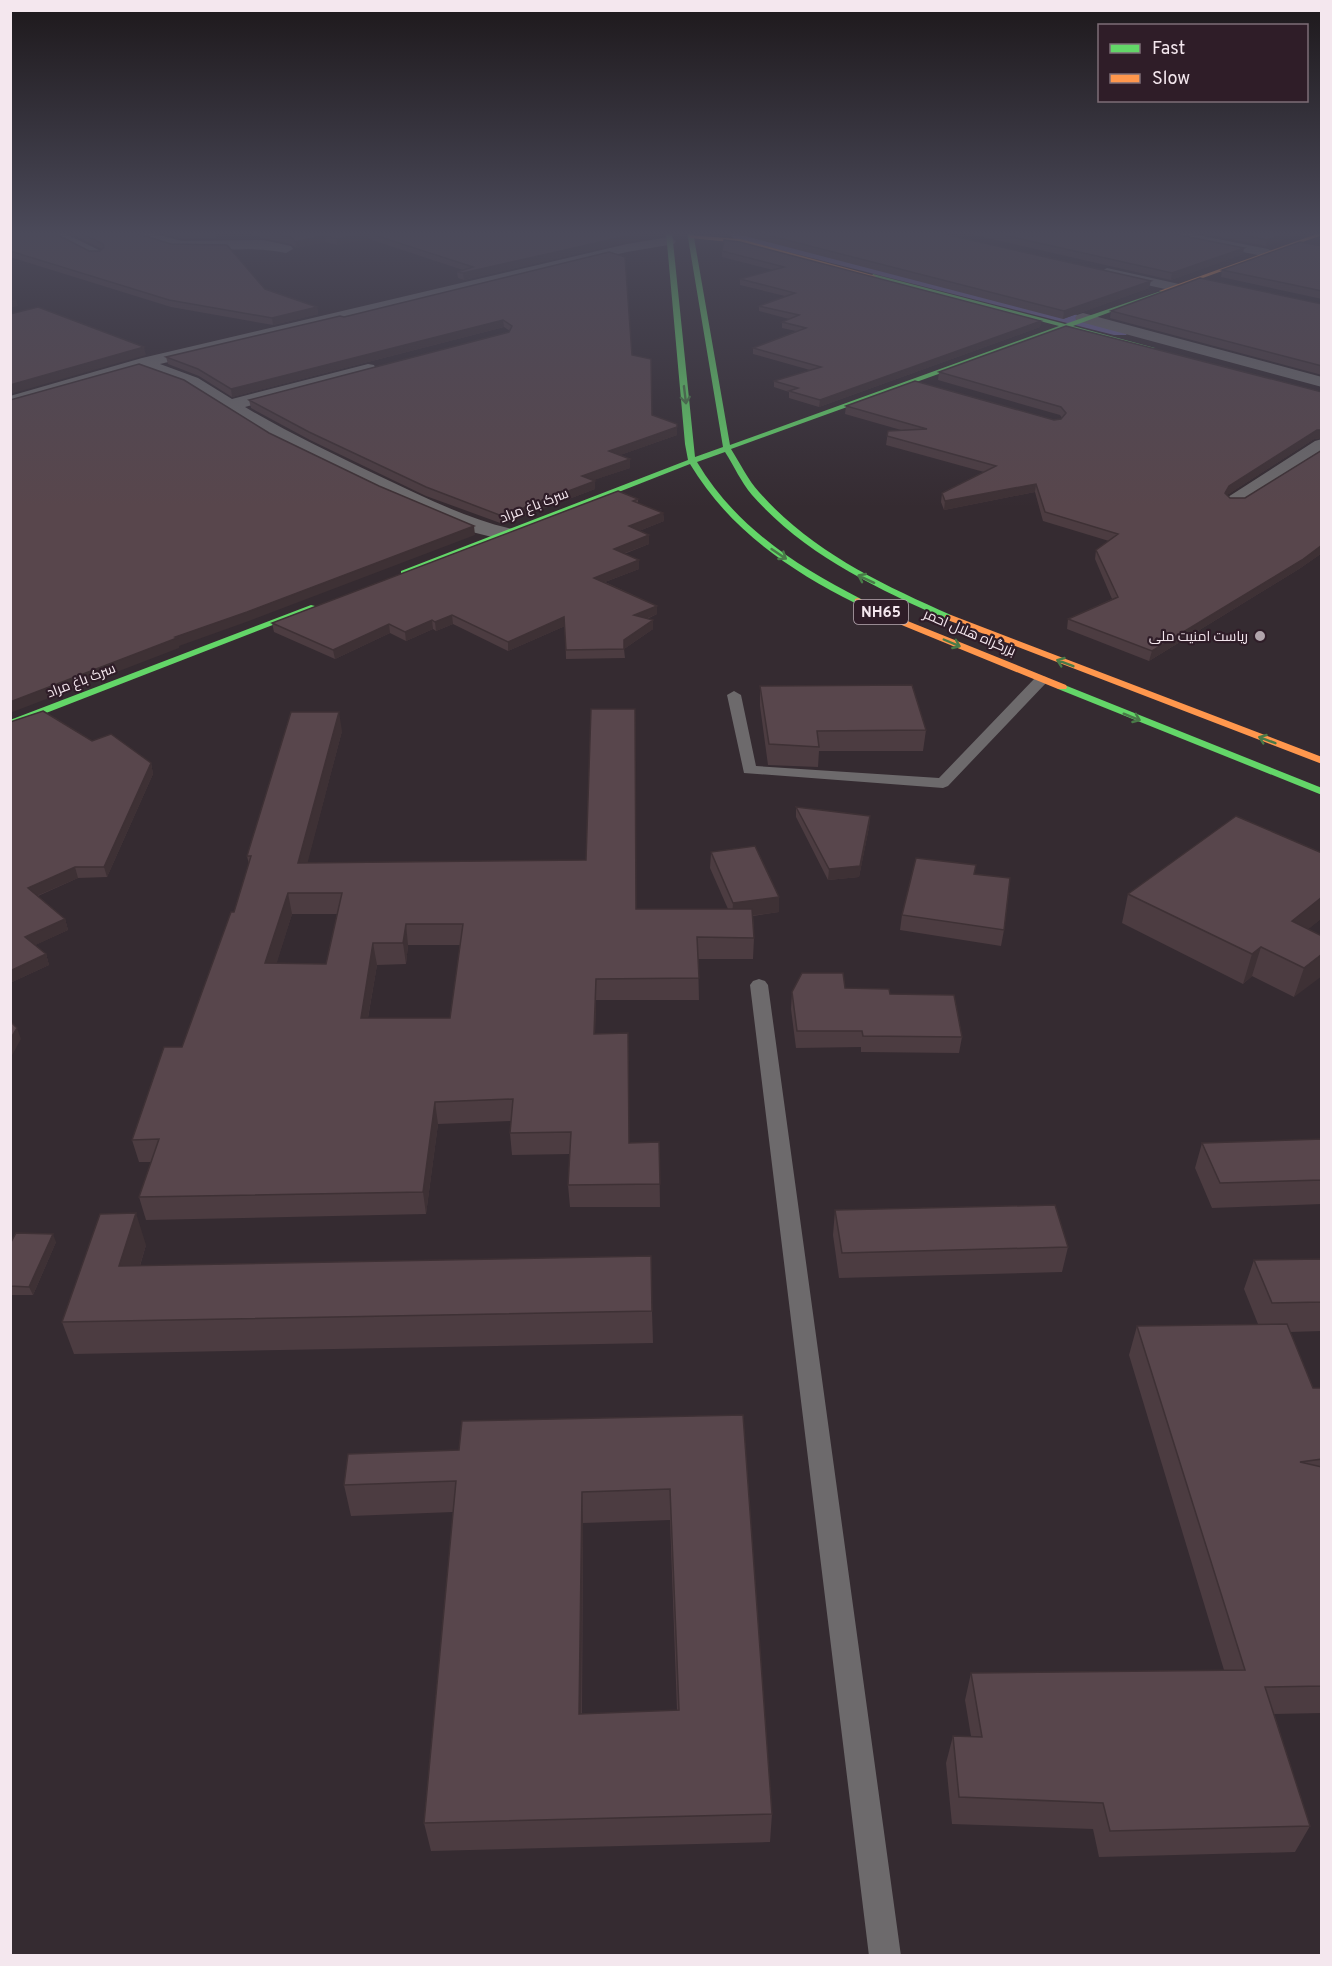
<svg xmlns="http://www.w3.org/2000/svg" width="1332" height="1966" viewBox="0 0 1332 1966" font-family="Overpass,Cairo,sans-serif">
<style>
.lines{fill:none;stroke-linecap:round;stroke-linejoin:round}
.canal{fill:#7066a2;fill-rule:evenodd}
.lane{fill:#6d6a6c;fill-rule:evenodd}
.street{fill:#6d6a6c;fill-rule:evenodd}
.fast{fill:#63d668;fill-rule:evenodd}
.slow{fill:#ff974d;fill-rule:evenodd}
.wall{fill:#4c3c41;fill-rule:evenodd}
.shaded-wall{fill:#3e3135}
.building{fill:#58464c;stroke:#3e3135;stroke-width:1.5;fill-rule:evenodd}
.oneway{stroke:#497a48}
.poi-dot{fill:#b1a5ac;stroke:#2f1d28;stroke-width:2}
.labels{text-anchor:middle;stroke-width:4.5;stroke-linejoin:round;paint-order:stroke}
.far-street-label{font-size:14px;fill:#f4e7ee;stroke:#2f1d28}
.far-poi-label{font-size:14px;fill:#f4e7ee;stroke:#2f1d28;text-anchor:end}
.shield{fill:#2f1d28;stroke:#b9aab3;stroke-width:1.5}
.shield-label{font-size:15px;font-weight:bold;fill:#f4e7ee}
</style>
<rect width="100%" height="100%" fill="#352b31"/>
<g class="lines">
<path class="canal" d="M 732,232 L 744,232 L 1126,327 L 1129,331 L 1126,335 L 1114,335 L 733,238 L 730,235 Z"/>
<path class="lane" d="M 1041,676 L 1046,677 L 1048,680 L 1046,683 L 948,786 L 943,788 L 744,773 L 727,695 L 734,691 L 741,695 L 756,766 L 939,778 L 1036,677 Z
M 759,979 L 765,981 L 768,985 L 901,1956 L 869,1956 L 750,985 L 753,981 Z"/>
<path class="street" d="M 44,232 L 62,232 L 103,252 L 101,255 L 91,255 Z
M 128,232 L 148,232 L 182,241 L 263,240 L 291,246 L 293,249 L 286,253 C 249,245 216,253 179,249 C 162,247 146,240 130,235 Z
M 1155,232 L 1182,232 L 1268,249 L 1275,253 L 1268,257 L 1162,236 Z
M 669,237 L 676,241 L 674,244 L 627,252 L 160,364 L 198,378 L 232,399 L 368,364 L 374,365 L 376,369 L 374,373 L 245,407 C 287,432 331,453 375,474 C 420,495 464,518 512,529 L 515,534 L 512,539 L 504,540 L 468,531 L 381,492 L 271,439 L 186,386 L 141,369 L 10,407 L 10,396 L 142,358 L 627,244 Z
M 1107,268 L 1179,284 L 1181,287 L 1174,291 L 1102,275 L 1100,272 Z
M 1083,313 L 1322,377 L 1322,387 L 1077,321 L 1075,318 L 1077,315 Z
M 1322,439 L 1322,454 L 1242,505 L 1228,505 L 1225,501 L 1228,497 L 1315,441 Z"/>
<path class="fast" d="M 666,232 L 672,232 L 695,457 L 723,447 L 687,232 L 693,232 L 730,445 L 1059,326 L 871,277 L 873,274 L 1065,324 L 1164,290 L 1164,292 L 1073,326 L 1155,348 L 1152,350 L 1066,328 L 731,449 C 740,463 748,480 759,492 C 811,551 881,584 951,615 L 951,619 L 945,619 C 874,587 804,554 752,495 C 741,482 734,466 725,452 L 697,462 C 735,526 796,566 861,599 L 861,603 L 855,603 C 789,570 729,529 690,464 L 407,575 L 401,575 L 401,571 L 688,460 L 685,444 Z
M 311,605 L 319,607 L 10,727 L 10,720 Z
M 1062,684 L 1322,788 L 1322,795 L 1058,689 L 1057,687 Z"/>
<path class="slow" d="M 1322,232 L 1322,235 L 1164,292 L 1159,291 Z
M 688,235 L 740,239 L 876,276 L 873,278 L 740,243 L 690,238 Z
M 858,598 L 910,622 L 1066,685 L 1067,687 L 1066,689 L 1058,689 L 904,626 L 855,603 L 855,599 Z
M 945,615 L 951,615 L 1322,757 L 1322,764 L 945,619 Z"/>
</g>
<path class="wall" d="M 10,232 L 89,251 L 100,251 L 102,249 L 67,232 L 132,232 L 265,289 L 317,307 L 318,314 L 273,325 L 171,307 L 10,257 Z
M 157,232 L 215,232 L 216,238 L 182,239 Z
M 244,232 L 640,232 L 640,239 L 464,280 L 458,278 L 457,272 L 463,270 L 369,239 L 337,245 L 326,242 L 296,248 L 291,244 L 262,238 Z
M 726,232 L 935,232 L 1149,288 L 1063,319 L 741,235 L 726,233 Z
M 961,232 L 1164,232 L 1243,254 L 1171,280 Z
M 1194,232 L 1305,232 L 1266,246 Z
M 1322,246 L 1322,299 L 1221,277 L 1222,270 Z
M 722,251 L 1041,321 L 1040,327 L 819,407 L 789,398 L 789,392 L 774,387 L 774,381 L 810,370 L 753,354 L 753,348 L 796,331 L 782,328 L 782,322 L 789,319 L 759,311 L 759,306 L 785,296 L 740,285 L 740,279 L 773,270 L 722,257 Z
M 609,252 L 632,355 L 652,415 L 677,435 L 620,455 L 630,468 L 593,480 L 595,481 L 595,489 L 503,524 L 426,496 L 310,440 L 251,408 L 249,400 L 509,332 L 510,331 L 504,327 L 232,397 L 199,376 L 168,364 L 166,357 L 344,317 Z
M 1322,304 L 1322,375 L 1110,318 L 1111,311 Z
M 939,372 L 1322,392 L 1322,438 L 1314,439 L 1227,495 L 1230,498 L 1245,498 L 1322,450 L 1322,553 L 1299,569 L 1149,661 L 1067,629 L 1068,619 L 1112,599 L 1095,559 L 1096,550 L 1109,541 L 1043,521 L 1035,492 L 944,510 L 941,502 L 942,493 L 984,472 L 886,445 L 888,431 L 901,430 L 845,414 L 846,406 L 1054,420 L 1061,419 L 1062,418 L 1060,415 L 938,380 Z
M 638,499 L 638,503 L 663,513 L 664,521 L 639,531 L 649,544 L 624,554 L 639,569 L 605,582 L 657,606 L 657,614 L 647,619 L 653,629 L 624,649 L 625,658 L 566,659 L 565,626 L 508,651 L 453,624 L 436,631 L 433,629 L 406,641 L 390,633 L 335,659 L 274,632 L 272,623 Z
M 760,686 L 926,730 L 923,751 L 819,751 L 818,767 L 768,765 L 760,706 Z
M 10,722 L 92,741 L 151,763 L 153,774 L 107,877 L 78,878 L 38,896 L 65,919 L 68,930 L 35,945 L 46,954 L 49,965 L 10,983 Z
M 342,731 L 307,863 L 636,909 L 728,909 L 710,868 L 711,852 L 779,897 L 779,912 L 753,916 L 754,938 L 753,959 L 698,959 L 699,1000 L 596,1000 L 595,1034 L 629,1143 L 659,1142 L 660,1207 L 570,1207 L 568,1185 L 570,1154 L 512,1155 L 510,1133 L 511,1121 L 438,1124 L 426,1214 L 146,1220 L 139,1197 L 151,1162 L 139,1162 L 132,1140 L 182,1047 L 234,912 L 249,865 L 247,856 ZM 292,914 L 337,914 L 326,964 L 276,964 ZM 408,945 L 460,945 L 450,1018 L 368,1018 L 377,965 L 406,964 Z
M 796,807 L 870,816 L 869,827 L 859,877 L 828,880 L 796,817 Z
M 975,874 L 1004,930 L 1001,946 L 900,930 L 902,915 Z
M 1128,894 L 1322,918 L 1308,929 L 1322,936 L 1294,997 L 1252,976 L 1243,984 L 1122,923 Z
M 845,988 L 890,994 L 962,1037 L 959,1053 L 861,1052 L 861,1047 L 796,1048 L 791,1009 L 792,992 Z
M 1322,1139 L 1322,1204 L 1212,1208 L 1195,1168 L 1202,1143 Z
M 835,1210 L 1068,1247 L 1062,1272 L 839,1278 L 833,1235 Z
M 56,1242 L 33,1295 L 10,1295 L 10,1244 Z
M 146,1245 L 140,1266 L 652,1311 L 653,1343 L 74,1354 L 62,1322 Z
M 1322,1259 L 1322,1331 L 1290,1332 L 1313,1388 L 1322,1388 L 1322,1713 L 1274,1714 L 1310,1826 L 1295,1852 L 1099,1857 L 1093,1829 L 952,1824 L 946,1763 L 953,1736 L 971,1736 L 965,1700 L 971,1673 L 1224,1670 L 1129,1355 L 1137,1326 L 1258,1324 L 1244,1289 L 1254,1260 Z
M 743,1415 L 772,1814 L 770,1842 L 431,1851 L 424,1823 L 453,1512 L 351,1516 L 344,1485 L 459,1450 ZM 670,1520 L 677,1710 L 582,1714 L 583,1523 Z"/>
<path class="shaded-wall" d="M 640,232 L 640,239 L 464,280 L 463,273 Z
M 1289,232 L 1305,232 L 1266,246 L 1267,240 Z
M 368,233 L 369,239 L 337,245 L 337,239 Z
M 325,235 L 326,242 L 296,248 L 295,242 Z
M 1244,248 L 1243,254 L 1171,280 L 1172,273 Z
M 1151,281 L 1149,288 L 1063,319 L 1064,311 Z
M 16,299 L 18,306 L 10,308 L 10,301 Z
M 317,307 L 318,314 L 273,325 L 272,318 Z
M 503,320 L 504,327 L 232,397 L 231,389 Z
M 1041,321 L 1040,327 L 819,407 L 820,400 Z
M 144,347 L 146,355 L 10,394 L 10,385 Z
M 677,427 L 677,435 L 609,459 L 609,451 Z
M 1317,430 L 1322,430 L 1322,438 L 1314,439 L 1227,495 L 1225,493 L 1229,486 Z
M 630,459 L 630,468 L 582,484 L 582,476 Z
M 595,481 L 595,489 L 503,524 L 502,516 Z
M 1036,484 L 1035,492 L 944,510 L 945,501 Z
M 663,513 L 664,521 L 629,535 L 629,526 Z
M 474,526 L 475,535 L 249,621 L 179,646 L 179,648 L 10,713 L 10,702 L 175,637 Z
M 649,535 L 649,544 L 614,557 L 614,549 Z
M 1322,545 L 1322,553 L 1299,569 L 1149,661 L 1152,651 Z
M 639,560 L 639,569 L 594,586 L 594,578 Z
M 657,606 L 657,614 L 634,624 L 634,615 Z
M 452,615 L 453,624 L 436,631 L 435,622 Z
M 564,617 L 565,626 L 508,651 L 508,642 Z
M 432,620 L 433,629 L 406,641 L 405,632 Z
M 653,620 L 653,629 L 624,649 L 624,640 Z
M 389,624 L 390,633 L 335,659 L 333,650 Z
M 339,712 L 342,731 L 302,884 L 298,863 Z
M 151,763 L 153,774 L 107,877 L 104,867 Z
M 870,816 L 869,827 L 859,877 L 828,880 L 829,869 Z
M 75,867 L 78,878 L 32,898 L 28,888 Z
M 288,893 L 292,914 L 270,985 L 265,963 Z
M 779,897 L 779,912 L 732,918 L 733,903 Z
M 1322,897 L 1322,918 L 1283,950 L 1292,921 Z
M 65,919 L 68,930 L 29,948 L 25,937 Z
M 406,924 L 408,945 L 406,964 L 403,943 Z
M 373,943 L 377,965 L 364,1040 L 361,1018 Z
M 1261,947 L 1252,976 L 1243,984 L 1252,954 Z
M 46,954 L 49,965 L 10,983 L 10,971 Z
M 1322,954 L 1322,976 L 1294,997 L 1304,968 Z
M 596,979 L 596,1000 L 594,1056 L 594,1034 Z
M 17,1028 L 21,1039 L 10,1059 L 10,1040 Z
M 435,1102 L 438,1124 L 426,1214 L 423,1192 Z
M 136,1213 L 146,1245 L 130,1298 L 119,1266 Z
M 53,1234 L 56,1242 L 33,1295 L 29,1287 Z
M 582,1492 L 583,1523 L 581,1743 L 579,1714 Z"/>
<path class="building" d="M 10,232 L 52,232 L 89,251 L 100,251 L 104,247 L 103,244 L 79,232 L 132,232 L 171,244 L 227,245 L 265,289 L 317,307 L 272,318 L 169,300 L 10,251 Z
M 263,232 L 640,232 L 640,233 L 463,273 L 457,272 L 473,267 L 368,233 L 337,239 L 325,235 L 295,242 L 291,237 Z
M 755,232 L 935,232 L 1151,281 L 1064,311 Z
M 990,232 L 1030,232 L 1032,235 L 1032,232 L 1164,232 L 1244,248 L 1172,273 Z
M 1228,232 L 1289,232 L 1267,240 Z
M 724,240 L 740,242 L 1041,321 L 820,400 L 789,391 L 798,388 L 774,381 L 821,367 L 753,348 L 806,328 L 782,322 L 799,315 L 759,306 L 795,293 L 740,279 L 784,267 L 722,251 Z
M 1300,242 L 1322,246 L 1322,291 L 1222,270 Z
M 609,252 L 625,257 L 632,355 L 651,359 L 652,415 L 677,424 L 677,427 L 609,451 L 630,459 L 582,476 L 595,481 L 502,516 L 426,487 L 309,432 L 249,400 L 509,332 L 512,326 L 503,320 L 231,389 L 198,369 L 166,357 L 340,316 L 344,317 Z
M 1200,278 L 1322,304 L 1322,366 L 1111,311 Z
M 38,307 L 144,347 L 10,385 L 10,314 Z
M 1066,326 L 1322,392 L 1322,430 L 1317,430 L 1229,486 L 1225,493 L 1230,498 L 1245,498 L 1322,450 L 1322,545 L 1302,560 L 1152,651 L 1068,619 L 1118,597 L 1096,550 L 1118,534 L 1045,512 L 1036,484 L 945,501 L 942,493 L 996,466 L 887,436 L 888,431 L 927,429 L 846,406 L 915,381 L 1054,420 L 1061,419 L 1066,413 L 1061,407 L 939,372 Z
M 139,364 L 184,380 L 269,433 L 379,486 L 474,526 L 247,612 L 175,637 L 177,638 L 10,702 L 10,400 Z
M 618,491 L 638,499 L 633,501 L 663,513 L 629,526 L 649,535 L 614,549 L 639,560 L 594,578 L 657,606 L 634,615 L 653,620 L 624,640 L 624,649 L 566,650 L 564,617 L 508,642 L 452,615 L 435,622 L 432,620 L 405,632 L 389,624 L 333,650 L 272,623 Z
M 912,685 L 926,730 L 817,731 L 819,747 L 769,744 L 760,686 Z
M 591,709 L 635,709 L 636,909 L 752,909 L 754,938 L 697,937 L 699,978 L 596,979 L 594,1034 L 628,1033 L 629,1143 L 659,1142 L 660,1184 L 568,1185 L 571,1132 L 510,1133 L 513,1099 L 435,1102 L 423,1192 L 139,1197 L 159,1139 L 132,1140 L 164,1047 L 182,1047 L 231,912 L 234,912 L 251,856 L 247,856 L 291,712 L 339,712 L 298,863 L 586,860 ZM 288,893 L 342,893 L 326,964 L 265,963 ZM 406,924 L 463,924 L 450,1018 L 361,1018 L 373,943 L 403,943 Z
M 43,711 L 92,741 L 111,734 L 151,763 L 104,867 L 75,867 L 28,888 L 65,919 L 25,937 L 46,954 L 10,971 L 10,722 Z
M 796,807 L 870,816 L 860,866 L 829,869 Z
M 1236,816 L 1322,853 L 1322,897 L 1292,921 L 1322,936 L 1322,954 L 1304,968 L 1261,947 L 1252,954 L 1128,894 Z
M 755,846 L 779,897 L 733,903 L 711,852 Z
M 916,858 L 976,865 L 974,874 L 1010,878 L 1004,930 L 902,915 Z
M 802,973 L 843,973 L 845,988 L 889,989 L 890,994 L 954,995 L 962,1037 L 863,1036 L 862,1031 L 797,1031 L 792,992 Z
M 10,1021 L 17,1028 L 10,1040 Z
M 1322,1139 L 1322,1180 L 1220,1183 L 1202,1143 Z
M 1055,1205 L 1068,1247 L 842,1253 L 835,1210 Z
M 136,1213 L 119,1266 L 651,1256 L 652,1311 L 62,1322 L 100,1214 Z
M 16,1233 L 53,1234 L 29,1287 L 10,1286 L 10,1244 Z
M 1322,1259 L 1322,1302 L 1272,1303 L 1254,1260 Z
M 1287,1324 L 1313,1388 L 1322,1388 L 1322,1459 L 1300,1462 L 1322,1467 L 1322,1686 L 1265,1687 L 1310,1826 L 1110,1831 L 1103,1803 L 959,1797 L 953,1736 L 982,1737 L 971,1673 L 1245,1670 L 1137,1326 Z
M 743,1415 L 772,1814 L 424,1823 L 456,1481 L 344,1485 L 348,1454 L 459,1450 L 462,1421 ZM 670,1489 L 679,1710 L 579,1714 L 582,1492 Z"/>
<defs><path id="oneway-shaft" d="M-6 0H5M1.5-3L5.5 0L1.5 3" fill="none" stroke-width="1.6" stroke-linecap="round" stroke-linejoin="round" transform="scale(1.5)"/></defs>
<g class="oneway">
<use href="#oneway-shaft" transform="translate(685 395) rotate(83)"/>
<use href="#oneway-shaft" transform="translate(779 554) rotate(34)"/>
<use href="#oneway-shaft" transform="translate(866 579) rotate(-155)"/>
<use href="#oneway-shaft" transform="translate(952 643) rotate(23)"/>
<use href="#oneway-shaft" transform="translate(1065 663) rotate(-159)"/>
<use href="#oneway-shaft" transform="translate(1132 717) rotate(22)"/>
<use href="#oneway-shaft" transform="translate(1267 740) rotate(-159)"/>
</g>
<linearGradient id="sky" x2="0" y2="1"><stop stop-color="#1d181b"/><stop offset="0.46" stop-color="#4b4a5a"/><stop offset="1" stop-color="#4b4a5a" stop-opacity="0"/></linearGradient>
<rect width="1332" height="507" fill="url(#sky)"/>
<circle class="poi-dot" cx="1260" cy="636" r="6"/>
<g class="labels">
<g class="far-street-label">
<text transform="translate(534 505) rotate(-21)" y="5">سرک باغ مراد</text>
<text transform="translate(970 632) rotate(23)" y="5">بزرگراه هلال احمر</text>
<text transform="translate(81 680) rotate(-21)" y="5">سرک باغ مراد</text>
</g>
<g class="far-poi-label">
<text x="1248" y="641">ریاست امنیت ملی</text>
</g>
<rect class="shield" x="854" y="600" width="54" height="24" rx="4.5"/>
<g class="shield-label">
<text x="881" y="617">NH65</text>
</g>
</g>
<rect width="1332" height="1966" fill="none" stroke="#f4e7ee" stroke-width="24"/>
<rect x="1098" y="24" width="210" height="78" fill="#2f1d28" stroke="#7e6e77" stroke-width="1.5"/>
<rect x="1110" y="44" width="30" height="9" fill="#63d668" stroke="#7e6e77" stroke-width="1.5"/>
<text x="1152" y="54" font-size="18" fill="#f4e7ee">Fast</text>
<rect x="1110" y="74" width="30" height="9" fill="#ff974d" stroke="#7e6e77" stroke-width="1.5"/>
<text x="1152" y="84" font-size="18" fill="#f4e7ee">Slow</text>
</svg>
